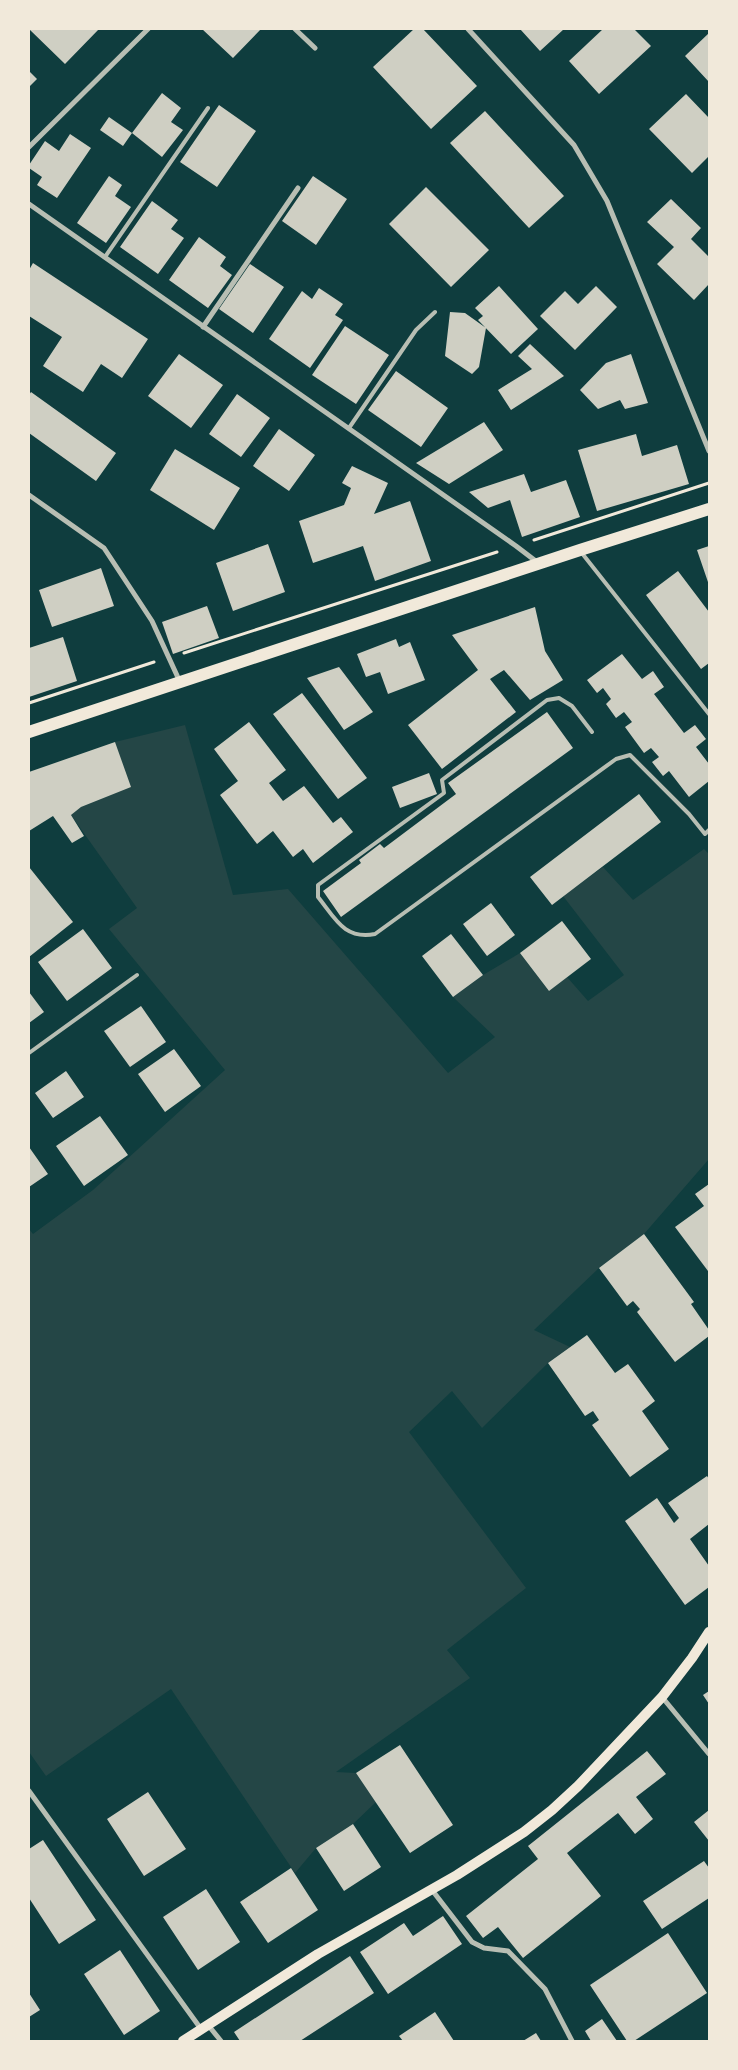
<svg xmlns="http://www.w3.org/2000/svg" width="738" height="2070" viewBox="0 0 738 2070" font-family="Manrope,sans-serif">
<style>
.green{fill:#244646}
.building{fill:#cfcfc3}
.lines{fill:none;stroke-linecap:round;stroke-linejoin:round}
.path{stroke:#f1e9da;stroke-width:3}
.service{stroke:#b8beb3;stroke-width:4}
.minor{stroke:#b8beb3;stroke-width:5}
.secondary{stroke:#f1e9da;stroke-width:10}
.primary{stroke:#f1e9da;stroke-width:12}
</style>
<rect width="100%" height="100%" fill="#0f3d3e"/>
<path class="green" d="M 185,725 L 233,895 L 288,889 L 448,1073 L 495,1037 L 453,997 L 483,975 L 520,953 L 549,991 L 567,977 L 588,1001 L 624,975 L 563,896 L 603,867 L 633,900 L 704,849 L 709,854 L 709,1159 L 644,1234 L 599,1268 L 534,1330 L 570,1347 L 548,1363 L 482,1428 L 452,1391 L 409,1432 L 526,1588 L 447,1650 L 470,1678 L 336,1772 L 356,1773 L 376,1802 L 353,1824 L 316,1848 L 295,1873 L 171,1689 L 46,1776 L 29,1752 L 29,1229 L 33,1234 L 93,1190 L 225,1070 L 109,929 L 137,908 L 71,815 L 81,807 L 130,787 L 115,742 Z"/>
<path class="building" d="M 29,29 L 99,29 L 65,64 Z
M 202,29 L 261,29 L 233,58 Z
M 414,29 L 423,29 L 477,86 L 431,129 L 373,67 Z
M 520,29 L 564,29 L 540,51 Z
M 603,29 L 634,29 L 651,46 L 599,94 L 569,61 Z
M 709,33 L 709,82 L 685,56 Z
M 29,71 L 37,79 L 29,87 Z
M 162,93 L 181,108 L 171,122 L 183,130 L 162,157 L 132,133 Z
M 686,94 L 709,118 L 709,156 L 692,173 L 649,129 Z
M 219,105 L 256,131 L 217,187 L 180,162 Z
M 485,111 L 564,196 L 529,228 L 450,143 Z
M 109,117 L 132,133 L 123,146 L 100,130 Z
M 70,134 L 91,148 L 57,198 L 37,185 L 42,177 L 29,168 L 29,165 L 45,141 L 59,151 Z
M 109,176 L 122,185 L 115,196 L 131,207 L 106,243 L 77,223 Z
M 313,176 L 347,199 L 316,245 L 282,221 Z
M 426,187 L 489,250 L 451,287 L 389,224 Z
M 671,199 L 701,228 L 691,239 L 709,257 L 709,284 L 694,300 L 657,264 L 674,247 L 647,222 Z
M 152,201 L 178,220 L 171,229 L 184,238 L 158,274 L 120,247 Z
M 199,237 L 226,257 L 220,266 L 232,275 L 208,308 L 169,280 Z
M 33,263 L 148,339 L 122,378 L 101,364 L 83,392 L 43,366 L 62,337 L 29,316 L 29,270 Z
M 250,264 L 284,287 L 253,333 L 219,309 Z
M 499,286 L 538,329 L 511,354 L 478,320 L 483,316 L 475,308 Z
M 596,286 L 617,307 L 575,350 L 540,316 L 565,291 L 578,304 Z
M 319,288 L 343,304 L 335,315 L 343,320 L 310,368 L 269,339 L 302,291 L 312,299 Z
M 450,312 L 465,313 L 486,328 L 479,367 L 472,374 L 445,356 Z
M 345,326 L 389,355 L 356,404 L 312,375 Z
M 530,344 L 564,376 L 511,410 L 498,390 L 532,369 L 518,356 Z
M 179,354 L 223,385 L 191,428 L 148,396 Z
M 631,354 L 648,403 L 625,409 L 620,400 L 598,409 L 580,390 L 606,363 Z
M 396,371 L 448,408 L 421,447 L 368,410 Z
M 31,392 L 116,453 L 96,481 L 29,433 L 29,395 Z
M 237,394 L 270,418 L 241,457 L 209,434 Z
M 484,422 L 503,450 L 449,484 L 416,463 Z
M 279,429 L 315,455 L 289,491 L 253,466 Z
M 636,434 L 642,456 L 677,445 L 689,484 L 597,511 L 578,450 Z
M 175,449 L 240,488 L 214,530 L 150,490 Z
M 352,466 L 388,483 L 374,514 L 410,501 L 431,561 L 375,581 L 363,546 L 313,563 L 299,521 L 344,505 L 351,488 L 342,483 Z
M 524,474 L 531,492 L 566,480 L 580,517 L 522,537 L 510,500 L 488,508 L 469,492 Z
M 268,544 L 285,592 L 233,611 L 216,563 Z
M 709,546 L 709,585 L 697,550 Z
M 101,568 L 114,606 L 52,627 L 39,590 Z
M 678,571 L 709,612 L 709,663 L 701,669 L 646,595 Z
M 207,606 L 219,638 L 173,654 L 162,622 Z
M 535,607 L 545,651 L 563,680 L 530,700 L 504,670 L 490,679 L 516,712 L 442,769 L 408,725 L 478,670 L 452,635 Z
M 63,637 L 77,681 L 29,697 L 29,648 Z
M 396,639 L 399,647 L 410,642 L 425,680 L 388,694 L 380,672 L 366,677 L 357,654 Z
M 622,654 L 642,679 L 653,671 L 664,687 L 654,694 L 684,733 L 695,725 L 706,739 L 696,747 L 709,764 L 709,781 L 689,797 L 669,771 L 663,776 L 652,762 L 659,757 L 651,748 L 644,753 L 633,738 L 625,727 L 632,722 L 624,712 L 616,718 L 606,704 L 611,699 L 603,688 L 597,693 L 587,680 Z
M 339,667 L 373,712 L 344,730 L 307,678 Z
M 302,693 L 367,778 L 338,799 L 273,714 Z
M 547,712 L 573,748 L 341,917 L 323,891 L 361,863 L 359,860 L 380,844 L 384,848 L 456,794 L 448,783 Z
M 249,722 L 286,770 L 269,783 L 283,801 L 304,786 L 333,823 L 341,817 L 353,832 L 313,863 L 303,849 L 293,857 L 273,831 L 257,844 L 220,795 L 238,781 L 214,749 Z
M 115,742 L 131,787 L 81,807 L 71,815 L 84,836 L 72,843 L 53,816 L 29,831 L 29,772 Z
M 429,773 L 437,794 L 400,808 L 392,787 Z
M 639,794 L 661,822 L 552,905 L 530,877 Z
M 29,867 L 73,922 L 29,957 Z
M 491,903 L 515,935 L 487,956 L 463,924 Z
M 562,921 L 591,959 L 549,991 L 520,953 Z
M 83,929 L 112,968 L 67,1001 L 38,962 Z
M 451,934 L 483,975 L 453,997 L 422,956 Z
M 29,992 L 44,1012 L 29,1023 Z
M 141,1006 L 166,1042 L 130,1067 L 104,1031 Z
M 174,1049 L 201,1086 L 165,1112 L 138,1074 Z
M 66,1071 L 84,1097 L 53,1118 L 35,1093 Z
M 100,1116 L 128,1155 L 84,1186 L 56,1146 Z
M 29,1147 L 48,1174 L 29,1187 Z
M 709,1184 L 709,1270 L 708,1271 L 675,1227 L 704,1206 L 695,1194 Z
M 644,1234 L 694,1302 L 691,1304 L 709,1330 L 709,1336 L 675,1362 L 637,1312 L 640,1309 L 633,1301 L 627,1306 L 599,1268 Z
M 587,1335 L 615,1373 L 628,1364 L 655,1401 L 642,1411 L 669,1449 L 630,1477 L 592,1425 L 599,1420 L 593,1411 L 585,1416 L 548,1363 Z
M 707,1476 L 709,1479 L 709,1524 L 690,1539 L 709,1566 L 709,1587 L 685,1605 L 625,1521 L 657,1498 L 674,1523 L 679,1518 L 668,1503 Z
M 709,1691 L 709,1704 L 703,1695 Z
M 400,1745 L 453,1825 L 410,1853 L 356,1773 Z
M 647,1751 L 666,1774 L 636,1797 L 653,1819 L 635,1834 L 618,1813 L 567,1853 L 601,1896 L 523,1958 L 498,1927 L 483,1938 L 466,1916 L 538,1859 L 528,1846 Z
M 148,1792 L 186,1849 L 144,1876 L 107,1819 Z
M 709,1810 L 709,1841 L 694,1822 Z
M 353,1824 L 381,1867 L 344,1891 L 316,1848 Z
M 43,1840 L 96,1920 L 59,1944 L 29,1898 L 29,1849 Z
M 704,1861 L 709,1868 L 709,1898 L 662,1929 L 643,1901 Z
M 291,1868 L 318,1910 L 268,1943 L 240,1902 Z
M 206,1889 L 240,1942 L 198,1970 L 163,1917 Z
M 443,1916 L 462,1944 L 388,1994 L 360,1952 L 404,1923 L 413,1936 Z
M 668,1933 L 707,1993 L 634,2041 L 627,2041 L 590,1985 Z
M 120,1950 L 160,2011 L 124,2035 L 84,1974 Z
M 350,1956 L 374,1993 L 300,2041 L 240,2041 L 234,2032 Z
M 29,1993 L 40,2010 L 29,2017 Z
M 435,2012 L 454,2041 L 403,2041 L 399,2036 Z
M 602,2019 L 617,2041 L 591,2041 L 585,2031 Z
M 536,2033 L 541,2041 L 523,2041 Z"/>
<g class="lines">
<path class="path" d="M 534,540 L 709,483
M 184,653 L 497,552
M 29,703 L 154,662"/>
<path class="service" d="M 105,257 L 208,108
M 349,428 L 416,330 L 435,312
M 581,552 L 709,714
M 592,732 L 572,706 L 559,698 L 547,700 L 442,780 L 444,793 L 318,885 L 318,897 C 335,918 344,940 375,934 L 616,759 L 630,755 L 689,814 L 705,834 L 709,830
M 29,1053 L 137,975"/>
<path class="minor" d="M 295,29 L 315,48
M 468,29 L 574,145 L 607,201 L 709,451
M 29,147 L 148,29
M 29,204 L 516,546 L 537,562
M 203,327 L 298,188
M 29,495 L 104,548 L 152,621 L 180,682
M 662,1697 L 709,1754
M 29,1791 L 201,2029
M 432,1890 L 472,1942 L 484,1948 L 508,1951 L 545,1989 L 572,2041
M 208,2025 L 221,2041"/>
<path class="secondary" d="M 183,2041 L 318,1954 L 457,1875 L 524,1832 L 552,1810 L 578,1786 L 662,1697 L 692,1658 L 709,1632"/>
<path class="primary" d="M 29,732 L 580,550 L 709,509"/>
</g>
<rect width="738" height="2070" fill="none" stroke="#f1e9da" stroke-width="60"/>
</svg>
